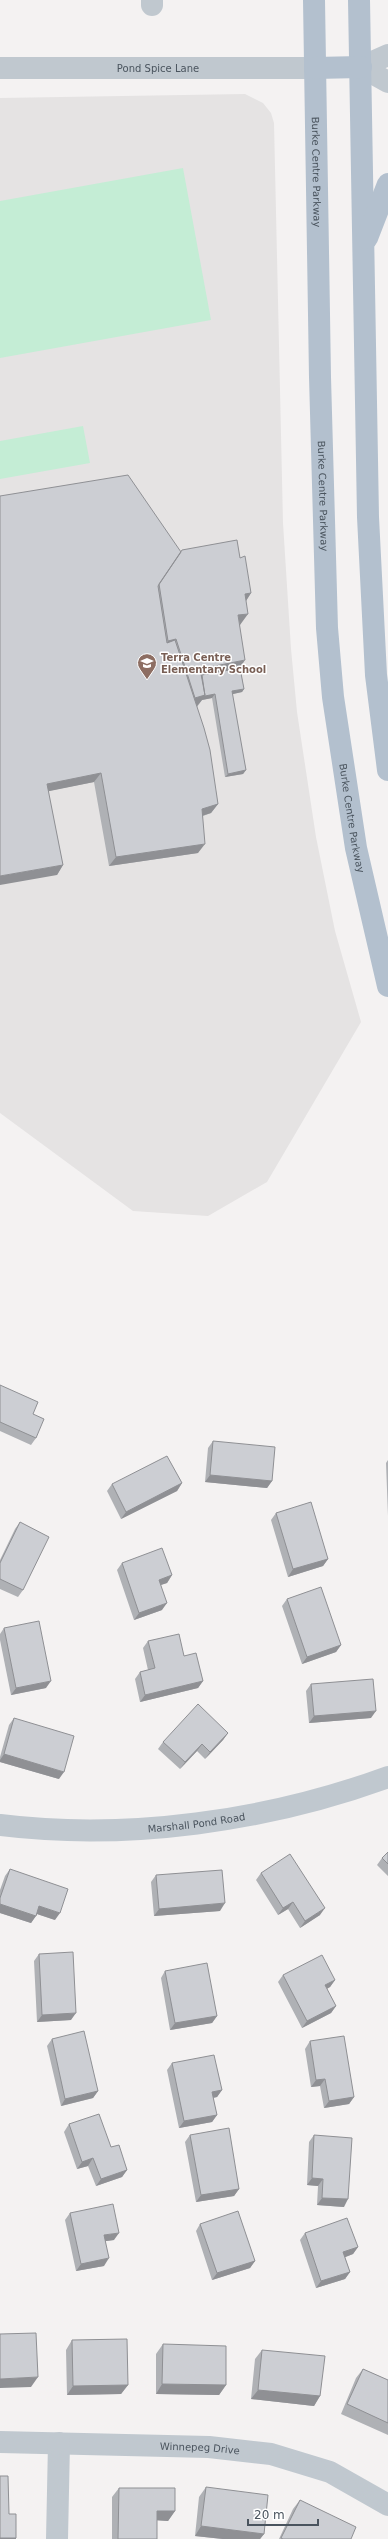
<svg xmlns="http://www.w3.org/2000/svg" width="388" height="2539" viewBox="0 0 388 2539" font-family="'DejaVu Sans',sans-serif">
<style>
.education{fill:#e5e3e3}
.green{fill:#c4edd5}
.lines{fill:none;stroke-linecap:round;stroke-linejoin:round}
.minor{stroke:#c0c8cf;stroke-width:22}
.major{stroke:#b3c0ce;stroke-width:22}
.wall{fill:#afb1b5}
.shaded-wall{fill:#8f9094}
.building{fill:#ccced3;stroke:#8f9094}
.labels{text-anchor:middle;stroke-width:3;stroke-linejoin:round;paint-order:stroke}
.street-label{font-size:10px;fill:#4a545e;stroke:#fff}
.education-label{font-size:10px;font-weight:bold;fill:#785e54;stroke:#fff;text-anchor:start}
</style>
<rect width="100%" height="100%" fill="#f4f2f2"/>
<path class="education" d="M 245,94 L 263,103 L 271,113 L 274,123 L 283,523 L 291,649 L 297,712 L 316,837 L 335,931 L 361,1022 L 267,1182 L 208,1216 L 133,1211 L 0,1113 L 0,98 Z"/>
<path class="green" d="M 183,168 L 211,320 L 0,358 L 0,201 Z
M 83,426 L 90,463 L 0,479 L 0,441 Z"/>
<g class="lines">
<g class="minor">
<path d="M 152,0 L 152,5"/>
<path d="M 361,67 L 388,82"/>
<path d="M 361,67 L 388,55"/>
<path id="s1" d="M 0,68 L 315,68"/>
<path id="s2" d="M 0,1825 C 127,1841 268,1821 388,1777"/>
<path id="s3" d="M 0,2442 L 209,2447 L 271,2454 L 330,2472 L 388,2505"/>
<path d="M 57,2539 L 59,2443"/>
</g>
<g class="major">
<path id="s4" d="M 314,0 L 320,377 L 327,628 L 333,697 L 356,848 L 388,986"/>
<path d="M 359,0 L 368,517 L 376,675 L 388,770"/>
<path d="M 315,68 L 361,67"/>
<path d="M 367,238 L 388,184"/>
</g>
</g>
<path class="wall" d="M 0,496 L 181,552 L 240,558 L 251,593 L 246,601 L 240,625 L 240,668 L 244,689 L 242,692 L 232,694 L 246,770 L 243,774 L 225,777 L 212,698 L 202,700 L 197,707 L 218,804 L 211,813 L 203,816 L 198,853 L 109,866 L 94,782 L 48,791 L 63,865 L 57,875 Z
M 0,1385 L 33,1414 L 36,1438 L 31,1445 L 0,1431 Z
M 213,1441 L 272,1481 L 267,1488 L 205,1482 L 208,1448 Z
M 388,1460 L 388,1516 L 386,1463 Z
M 182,1483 L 177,1491 L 121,1519 L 107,1491 L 112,1484 Z
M 276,1513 L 328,1559 L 323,1566 L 288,1577 L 271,1520 Z
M 20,1522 L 23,1590 L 18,1597 L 0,1589 L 0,1560 L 15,1529 Z
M 122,1563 L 172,1575 L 167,1583 L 161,1585 L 162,1610 L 134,1620 L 117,1570 Z
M 287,1599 L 341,1645 L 336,1652 L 302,1664 L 282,1606 Z
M 4,1628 L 46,1688 L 11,1695 L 0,1640 L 0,1634 Z
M 148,1641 L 184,1656 L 203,1681 L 198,1688 L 140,1702 L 135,1679 L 140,1672 L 148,1670 L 143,1648 Z
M 311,1684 L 371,1718 L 309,1723 L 306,1691 Z
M 14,1718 L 59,1779 L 0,1762 L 0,1757 L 9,1725 Z
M 228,1733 L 223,1740 L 205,1759 L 197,1751 L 180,1769 L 158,1749 L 163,1742 Z
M 388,1852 L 388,1876 L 377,1865 L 382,1858 Z
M 10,1869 L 55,1920 L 37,1914 L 31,1923 L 0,1913 L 0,1890 L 5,1876 Z
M 261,1873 L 320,1915 L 300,1928 L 288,1909 L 278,1915 L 256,1880 Z
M 156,1875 L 220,1911 L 154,1916 L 151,1882 Z
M 39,1954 L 71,2020 L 37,2022 L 34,1961 Z
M 165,1971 L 217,2016 L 212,2023 L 170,2030 L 161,1978 Z
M 283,1975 L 335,1980 L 330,1987 L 327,1989 L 336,2006 L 331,2013 L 302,2028 L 278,1982 Z
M 52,2039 L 98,2091 L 93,2098 L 61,2106 L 47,2046 Z
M 310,2041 L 354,2097 L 349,2104 L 324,2108 L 320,2086 L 311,2087 L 305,2049 Z
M 172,2063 L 222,2090 L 217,2097 L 213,2098 L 217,2115 L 212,2122 L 179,2128 L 167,2070 Z
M 69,2124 L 111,2147 L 127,2170 L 122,2177 L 96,2186 L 88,2166 L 77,2169 L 64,2132 Z
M 190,2135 L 239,2189 L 234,2196 L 196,2202 L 185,2142 Z
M 314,2135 L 344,2207 L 317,2205 L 318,2186 L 307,2185 L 309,2142 Z
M 70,2213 L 114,2240 L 106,2241 L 104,2266 L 76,2271 L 65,2220 Z
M 200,2224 L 255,2261 L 250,2268 L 212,2280 L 196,2231 Z
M 305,2233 L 358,2247 L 353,2254 L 345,2257 L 350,2272 L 345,2279 L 316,2288 L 300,2240 Z
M 72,2340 L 128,2385 L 121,2394 L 67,2395 L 66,2350 Z
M 163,2344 L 226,2385 L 219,2395 L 156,2394 L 156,2354 Z
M 262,2350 L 320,2396 L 314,2406 L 251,2399 L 255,2359 Z
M 363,2369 L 388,2380 L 388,2435 L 341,2414 L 356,2378 Z
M 206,2487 L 264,2534 L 260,2539 L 223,2539 L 195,2536 L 199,2497 Z
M 119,2488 L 175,2511 L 168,2521 L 157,2520 L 157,2539 L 112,2539 L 112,2497 Z
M 300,2500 L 351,2539 L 279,2539 L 293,2509 Z"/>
<path class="shaded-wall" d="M 251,593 L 244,604 L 245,594 Z
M 248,614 L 240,625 L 238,615 Z
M 176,639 L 169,650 L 160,652 L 168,641 Z
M 245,660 L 238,671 L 196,680 L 200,669 Z
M 244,689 L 242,692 L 229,695 L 232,691 Z
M 215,694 L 212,698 L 202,700 L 197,706 L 187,709 L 195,698 L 205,695 Z
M 246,770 L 243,774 L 225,777 L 228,774 Z
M 101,773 L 94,782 L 40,793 L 47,784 Z
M 218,804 L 211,813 L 195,818 L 202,809 Z
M 205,844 L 198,853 L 109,866 L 116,857 Z
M 63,865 L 57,875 L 0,885 L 0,876 Z
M 210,1475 L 272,1481 L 267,1488 L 205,1482 Z
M 182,1483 L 177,1491 L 121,1519 L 126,1512 Z
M 328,1559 L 323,1566 L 288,1577 L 293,1569 Z
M 172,1575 L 167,1583 L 154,1587 L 159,1580 Z
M 167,1603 L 162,1610 L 134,1620 L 139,1613 Z
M 341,1645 L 336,1652 L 302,1664 L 307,1657 Z
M 51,1681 L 46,1688 L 11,1695 L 16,1688 Z
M 203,1681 L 198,1688 L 140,1702 L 145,1695 Z
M 376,1711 L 371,1718 L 309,1723 L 314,1716 Z
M 228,1733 L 223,1740 L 205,1759 L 210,1752 Z
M 202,1744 L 197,1751 L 180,1769 L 185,1762 Z
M 4,1754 L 64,1772 L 59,1779 L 0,1762 L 0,1760 Z
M 293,1902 L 288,1909 L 278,1915 L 283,1908 Z
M 225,1903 L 220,1911 L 154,1916 L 159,1909 Z
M 0,1904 L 36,1916 L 31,1923 L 0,1913 Z
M 39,1906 L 60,1913 L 55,1920 L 34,1913 Z
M 325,1908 L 320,1915 L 300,1928 L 305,1921 Z
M 335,1980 L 330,1987 L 320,1992 L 325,1985 Z
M 336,2006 L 331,2013 L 302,2028 L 307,2021 Z
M 76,2013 L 71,2020 L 37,2022 L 42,2015 Z
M 217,2016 L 212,2023 L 170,2030 L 175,2023 Z
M 325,2079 L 320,2086 L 311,2087 L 316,2080 Z
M 222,2090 L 217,2097 L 207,2099 L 212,2092 Z
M 98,2091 L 93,2098 L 61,2106 L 65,2099 Z
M 354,2097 L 349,2104 L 324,2108 L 329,2101 Z
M 217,2115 L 212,2122 L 179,2128 L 184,2121 Z
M 93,2158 L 88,2166 L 77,2169 L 82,2162 Z
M 127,2170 L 122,2177 L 96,2186 L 101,2179 Z
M 312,2178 L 323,2179 L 318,2186 L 307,2185 Z
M 239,2189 L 234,2196 L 196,2202 L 201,2195 Z
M 322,2198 L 348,2199 L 344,2207 L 317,2205 Z
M 119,2233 L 114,2240 L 99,2242 L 104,2235 Z
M 358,2247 L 353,2254 L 338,2260 L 343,2252 Z
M 109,2258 L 104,2266 L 76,2271 L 81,2264 Z
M 255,2261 L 250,2268 L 212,2280 L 217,2273 Z
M 350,2272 L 345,2279 L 316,2288 L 321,2281 Z
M 38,2377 L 31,2387 L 0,2388 L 0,2379 Z
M 162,2384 L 226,2385 L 219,2395 L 156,2394 Z
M 128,2385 L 121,2394 L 67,2395 L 73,2386 Z
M 258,2390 L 320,2396 L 314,2406 L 251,2399 Z
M 157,2511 L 175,2511 L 168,2521 L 151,2520 Z
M 201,2526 L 264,2534 L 260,2539 L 223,2539 L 195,2536 Z
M 0,2538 L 16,2538 L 16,2539 L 0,2539 Z"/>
<path class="building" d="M 128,475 L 181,552 L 158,586 L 167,643 L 175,640 L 204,728 L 210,750 L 218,804 L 202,809 L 205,844 L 116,857 L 101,773 L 47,784 L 63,865 L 0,876 L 0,496 Z
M 237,540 L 240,558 L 245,556 L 251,593 L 245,594 L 248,614 L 238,615 L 245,660 L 200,669 L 205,695 L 195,698 L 176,639 L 168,641 L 159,584 L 182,550 Z
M 240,668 L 244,689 L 232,691 L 246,770 L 228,774 L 215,694 L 205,696 L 202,675 Z
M 0,1385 L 38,1402 L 33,1414 L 44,1419 L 36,1438 L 0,1422 Z
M 213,1441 L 275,1447 L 272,1481 L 210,1475 Z
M 167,1456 L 182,1483 L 126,1512 L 112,1484 Z
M 311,1502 L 328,1559 L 293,1569 L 276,1513 Z
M 20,1522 L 49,1537 L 23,1590 L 0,1579 L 0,1563 Z
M 162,1548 L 172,1575 L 159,1580 L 167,1603 L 139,1613 L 122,1563 Z
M 321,1587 L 341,1645 L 307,1657 L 287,1599 Z
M 39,1621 L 51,1681 L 16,1688 L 4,1628 Z
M 179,1634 L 184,1656 L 196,1653 L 203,1681 L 145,1695 L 140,1672 L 155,1668 L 148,1641 Z
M 373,1679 L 376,1711 L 314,1716 L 311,1684 Z
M 198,1704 L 228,1733 L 210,1752 L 202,1744 L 185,1762 L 163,1742 Z
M 14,1718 L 74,1736 L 64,1772 L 4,1754 Z
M 388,1852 L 388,1864 L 382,1858 Z
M 290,1854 L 325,1908 L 305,1921 L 293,1902 L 283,1908 L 261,1873 Z
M 10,1869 L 68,1889 L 60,1913 L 39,1906 L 36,1916 L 0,1904 L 0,1898 Z
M 222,1870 L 225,1903 L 159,1909 L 156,1875 Z
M 73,1952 L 76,2013 L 42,2015 L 39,1954 Z
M 322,1955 L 335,1980 L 325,1985 L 336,2006 L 307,2021 L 283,1975 Z
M 207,1963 L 217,2016 L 175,2023 L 165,1971 Z
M 84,2031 L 98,2091 L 65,2099 L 52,2039 Z
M 344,2036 L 354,2097 L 329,2101 L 325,2079 L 316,2080 L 310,2041 Z
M 214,2055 L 222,2090 L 212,2092 L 217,2115 L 184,2121 L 172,2063 Z
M 99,2114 L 111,2147 L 119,2145 L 127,2170 L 101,2179 L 93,2158 L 82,2162 L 69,2124 Z
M 229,2128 L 239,2189 L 201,2195 L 190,2135 Z
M 314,2135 L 352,2138 L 348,2199 L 322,2198 L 323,2179 L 312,2178 Z
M 113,2204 L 119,2233 L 104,2235 L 109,2258 L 81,2264 L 70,2213 Z
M 238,2211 L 255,2261 L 217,2273 L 200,2224 Z
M 347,2218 L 358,2247 L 343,2252 L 350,2272 L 321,2281 L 305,2233 Z
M 36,2333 L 38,2377 L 0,2379 L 0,2334 Z
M 127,2339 L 128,2385 L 73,2386 L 72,2340 Z
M 163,2344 L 226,2346 L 226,2385 L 162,2384 Z
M 262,2350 L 325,2356 L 320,2396 L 258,2390 Z
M 363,2369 L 388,2380 L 388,2423 L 347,2404 Z
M 0,2476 L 8,2476 L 9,2514 L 16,2514 L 16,2538 L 0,2538 Z
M 206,2487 L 268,2495 L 264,2534 L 201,2526 Z
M 119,2488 L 175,2488 L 175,2511 L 157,2511 L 157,2539 L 118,2539 Z
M 300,2500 L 356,2527 L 351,2539 L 283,2539 L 281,2538 Z"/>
<defs>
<symbol id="school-pin" viewBox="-11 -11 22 30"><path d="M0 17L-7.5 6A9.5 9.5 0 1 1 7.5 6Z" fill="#8d6e63" stroke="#fff"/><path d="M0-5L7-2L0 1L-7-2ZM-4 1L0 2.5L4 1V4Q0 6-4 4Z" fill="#fff"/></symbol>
</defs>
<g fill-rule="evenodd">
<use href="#school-pin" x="136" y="652" width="22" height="30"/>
</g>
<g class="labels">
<g class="street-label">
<text dy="4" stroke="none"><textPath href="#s1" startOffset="158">Pond Spice Lane</textPath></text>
<text dy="4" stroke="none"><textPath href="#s4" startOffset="172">Burke Centre Parkway</textPath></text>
<text dy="4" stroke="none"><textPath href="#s4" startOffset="496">Burke Centre Parkway</textPath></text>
<text dy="4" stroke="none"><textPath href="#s4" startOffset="820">Burke Centre Parkway</textPath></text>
<text dy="4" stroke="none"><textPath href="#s2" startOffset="197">Marshall Pond Road</textPath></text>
<text dy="4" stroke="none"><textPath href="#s3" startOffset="200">Winnepeg Drive</textPath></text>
</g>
<g class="education-label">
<text x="161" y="661">Terra Centre<tspan x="161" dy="12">Elementary School</tspan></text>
</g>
</g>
<path d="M248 2519v6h70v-6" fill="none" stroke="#4a545e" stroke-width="2"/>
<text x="254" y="2519" font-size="12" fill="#4a545e" stroke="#ffffff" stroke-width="3" paint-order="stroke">20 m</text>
</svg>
